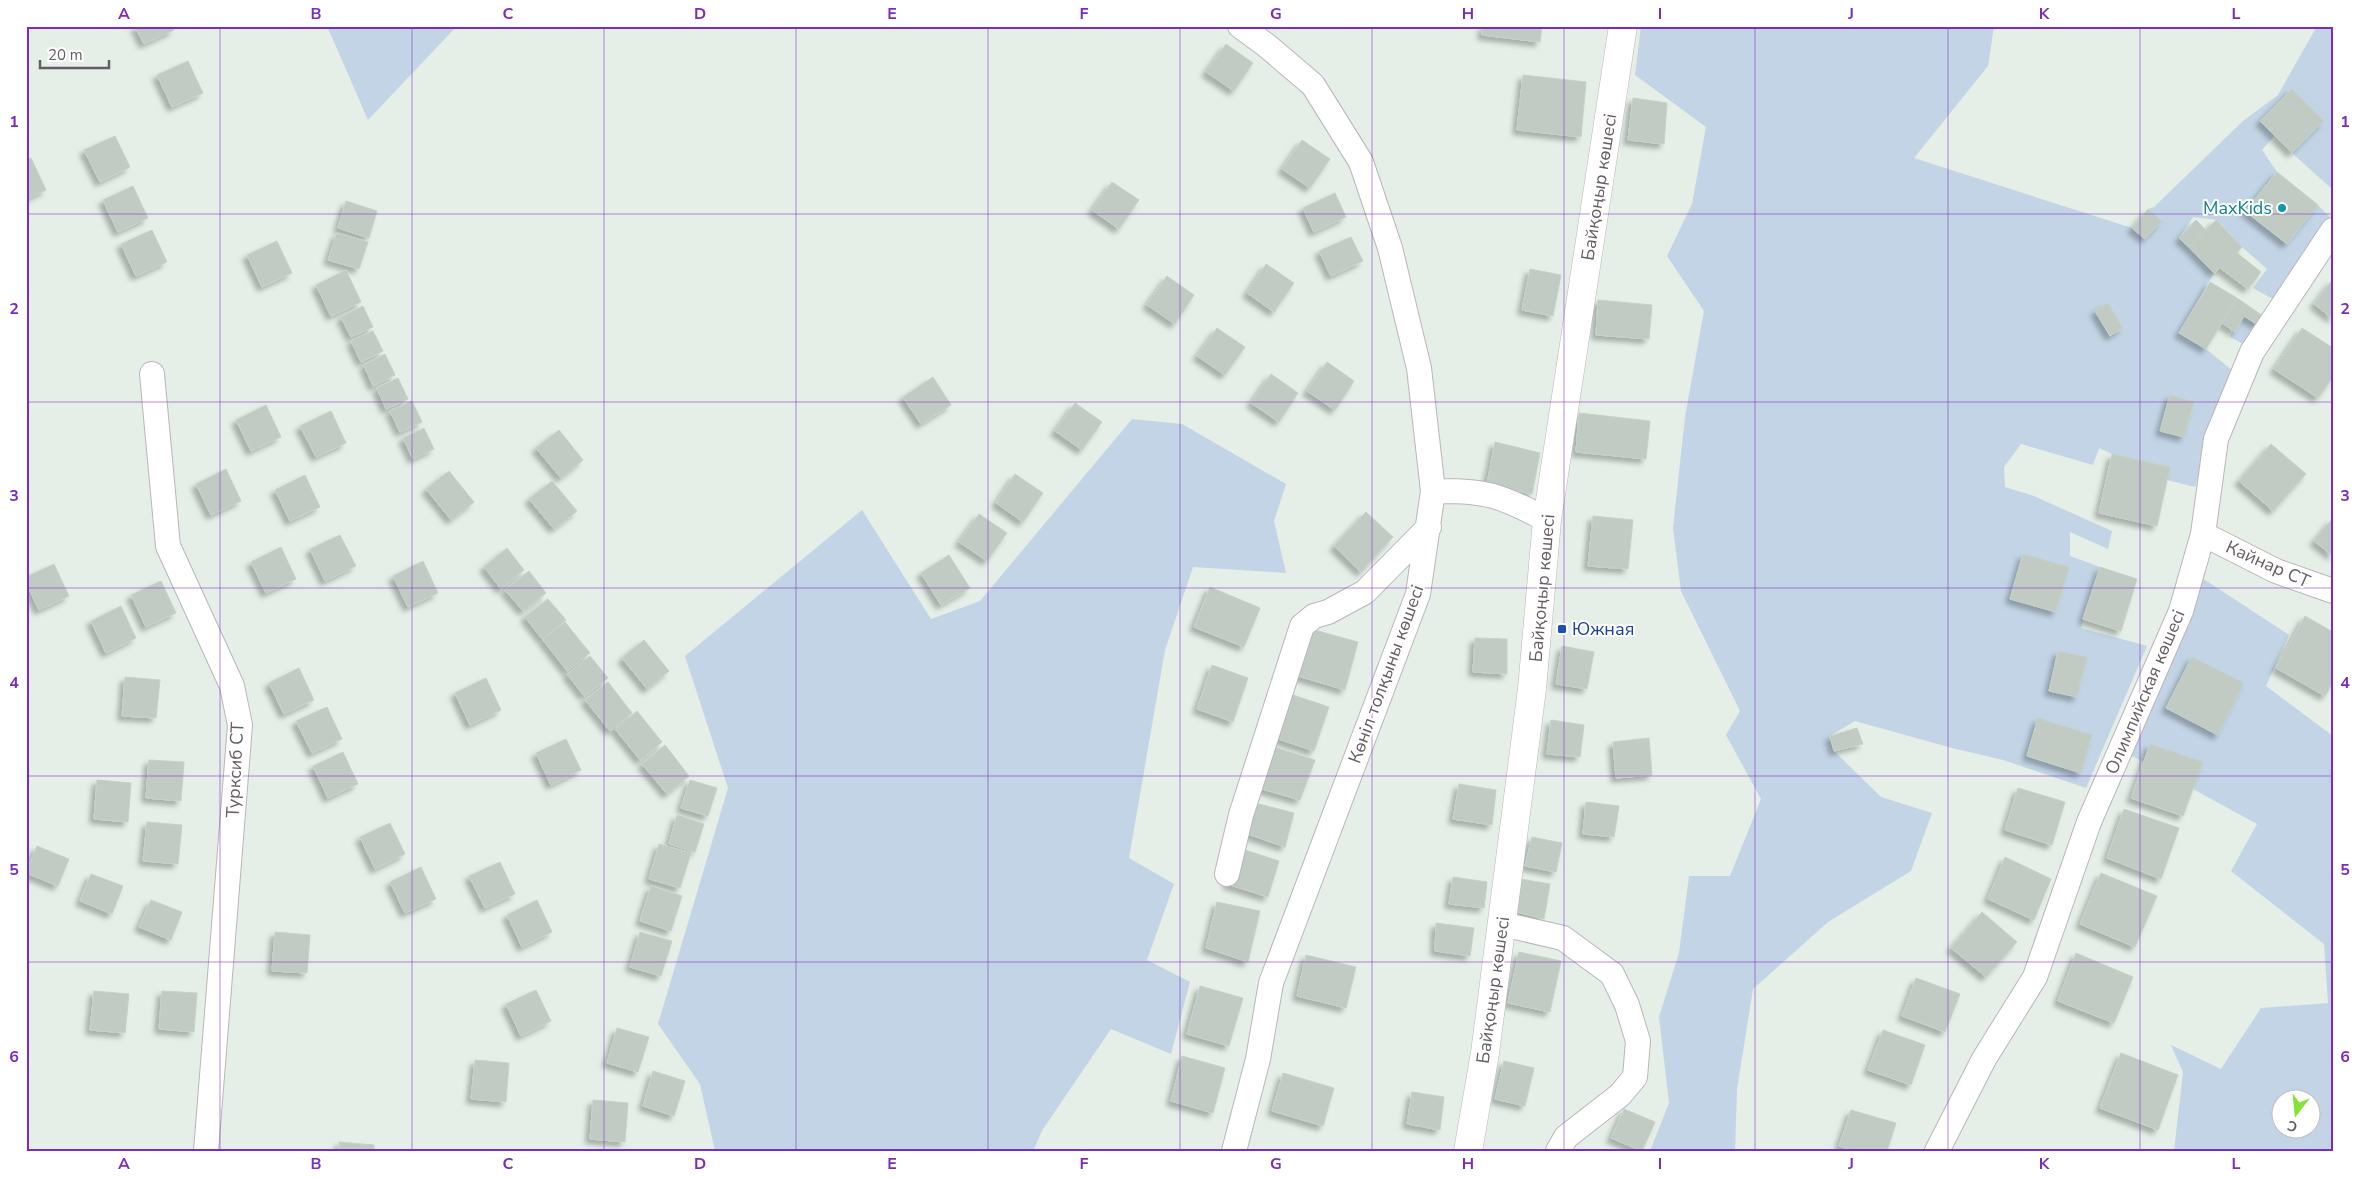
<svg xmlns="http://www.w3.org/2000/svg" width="2359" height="1177" viewBox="0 0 2359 1177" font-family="'Nunito Sans',sans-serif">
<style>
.green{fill:#c2d4e5;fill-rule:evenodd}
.building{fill:#c1cac3;stroke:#c3d3c6;filter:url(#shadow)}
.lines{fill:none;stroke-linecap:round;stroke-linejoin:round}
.street-casing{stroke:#bbb5ba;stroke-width:26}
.secondary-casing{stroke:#bcb4bb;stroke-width:29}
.street{stroke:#fff;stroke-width:24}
.secondary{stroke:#fff;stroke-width:28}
.grid{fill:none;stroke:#7b2cbf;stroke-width:1;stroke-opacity:0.55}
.culture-dot{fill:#0f9aa8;stroke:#fff;stroke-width:2}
.transit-dot{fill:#1a4fb4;stroke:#fff;stroke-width:2}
.labels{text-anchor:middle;stroke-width:4;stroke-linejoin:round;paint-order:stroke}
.street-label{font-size:18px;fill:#655d64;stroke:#fff}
.culture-label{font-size:18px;fill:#0d838f;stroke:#fff;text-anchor:end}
.transit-label{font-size:18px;fill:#164399;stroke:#fff;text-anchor:start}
.neatline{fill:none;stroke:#7b2cbf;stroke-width:2}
.grid-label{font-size:16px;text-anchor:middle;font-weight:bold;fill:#7b2cbf}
</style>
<defs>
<filter id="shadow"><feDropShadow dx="-4.5" dy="4.5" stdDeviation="2.5" flood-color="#0004"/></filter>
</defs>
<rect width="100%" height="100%" fill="#e5eee7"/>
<path class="green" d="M 327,26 L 457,26 L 368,120 Z
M 1641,26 L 1994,26 L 1988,66 L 1914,158 L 2132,228 L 2145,239 L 2161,221 L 2148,209 L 2154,207 L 2243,121 L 2278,95 L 2317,26 L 2333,26 L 2333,190 L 2292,153 L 2324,121 L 2292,89 L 2260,121 L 2274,136 L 2262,150 L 2277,172 L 2245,211 L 2287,244 L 2318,205 L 2330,217 L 2273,299 L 2253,288 L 2267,269 L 2242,247 L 2217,220 L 2193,217 L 2179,238 L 2214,273 L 2179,333 L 2206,349 L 2233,371 L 2219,408 L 2195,487 L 2167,480 L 2170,467 L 2112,454 L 2099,448 L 2093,465 L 2021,444 L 2004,467 L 2005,487 L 2034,496 L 2112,531 L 2108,549 L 2070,532 L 2070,556 L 2100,567 L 2081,628 L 2147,646 L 2086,788 L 2003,760 L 1952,748 L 1855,721 L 1830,736 L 1834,751 L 1881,797 L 1932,813 L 1911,871 L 1828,922 L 1753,989 L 1737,1089 L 1735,1151 L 1650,1151 L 1669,1103 L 1659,1017 L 1679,953 L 1689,876 L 1730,876 L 1761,799 L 1726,735 L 1740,711 L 1681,591 L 1673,528 L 1685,417 L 1704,311 L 1667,256 L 1692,204 L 1706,127 L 1635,75 ZM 2108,303 L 2123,328 L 2110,336 L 2095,311 Z
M 2244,316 L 2258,325 L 2245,345 L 2230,337 L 2233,330 L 2236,331 Z
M 1132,419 L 1182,424 L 1286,484 L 1274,521 L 1286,573 L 1193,567 L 1165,650 L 1129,858 L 1174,884 L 1147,960 L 1190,982 L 1171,1054 L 1111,1029 L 1043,1129 L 1033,1151 L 715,1151 L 700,1084 L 658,1024 L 728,788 L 685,656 L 862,510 L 931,619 L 980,601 Z
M 2202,578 L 2289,635 L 2266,686 L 2333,736 L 2333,1151 L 2174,1151 L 2183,1072 L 2171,1045 L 2221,1069 L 2261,1008 L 2328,1003 L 2324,944 L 2231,871 L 2257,824 L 2127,753 ZM 2282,1100 L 2312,1100 L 2312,1130 L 2282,1130 Z"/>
<path class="building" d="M 135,26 L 172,26 L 174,30 L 144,44 Z
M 1483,26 L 1542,26 L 1540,42 L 1482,35 Z
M 1226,44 L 1253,63 L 1234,91 L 1206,72 Z
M 188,61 L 203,93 L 172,107 L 157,75 Z
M 1523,75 L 1586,82 L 1581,137 L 1517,130 Z
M 2292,89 L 2324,121 L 2292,153 L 2260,121 Z
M 1633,98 L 1667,103 L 1664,144 L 1628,140 Z
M 115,136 L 130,167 L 100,182 L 84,150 Z
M 1302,140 L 1330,159 L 1310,188 L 1282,169 Z
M 31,158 L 46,190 L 26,199 L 26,161 Z
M 2277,172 L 2318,205 L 2287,244 L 2245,211 Z
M 1112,182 L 1139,200 L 1119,229 L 1092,210 Z
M 133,186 L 148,218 L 118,232 L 103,200 Z
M 1335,193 L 1346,217 L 1314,232 L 1303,208 Z
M 346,201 L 377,211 L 369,238 L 338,228 Z
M 2148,209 L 2162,221 L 2145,239 L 2132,228 Z
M 2196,220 L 2206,230 L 2189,247 L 2179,238 Z
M 2216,220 L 2242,247 L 2237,253 L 2261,272 L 2248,289 L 2220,268 L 2214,273 L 2189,247 Z
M 152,230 L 167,262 L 136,276 L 121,244 Z
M 337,233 L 368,242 L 359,269 L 328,260 Z
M 1351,237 L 1363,261 L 1331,276 L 1319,251 Z
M 277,241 L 292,273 L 262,287 L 247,255 Z
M 1266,264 L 1294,283 L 1274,312 L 1247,293 Z
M 1530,269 L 1561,275 L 1553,316 L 1522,310 Z
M 346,270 L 361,302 L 331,316 L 316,285 Z
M 1167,276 L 1194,295 L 1175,324 L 1147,305 Z
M 2333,279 L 2333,319 L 2314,304 Z
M 2210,282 L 2237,298 L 2206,349 L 2179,333 Z
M 2237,298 L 2263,316 L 2258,325 L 2244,316 L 2235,332 L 2222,323 Z
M 1598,300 L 1652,305 L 1649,339 L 1596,335 Z
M 2108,303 L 2123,328 L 2110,336 L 2095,311 Z
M 363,306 L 373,327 L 351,337 L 341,317 Z
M 1217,328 L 1245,347 L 1225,375 L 1197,356 Z
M 2302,328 L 2333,348 L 2333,377 L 2318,398 L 2274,369 Z
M 373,331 L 383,351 L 361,362 L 351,341 Z
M 385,354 L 395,375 L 373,386 L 364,365 Z
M 1327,362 L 1354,381 L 1335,410 L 1307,391 Z
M 1271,374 L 1298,393 L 1279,422 L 1251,403 Z
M 933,377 L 951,405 L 921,424 L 903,397 Z
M 398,378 L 408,399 L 386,409 L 377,388 Z
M 2170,395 L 2194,402 L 2184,437 L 2160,431 Z
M 412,401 L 422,422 L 400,432 L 390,411 Z
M 1075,403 L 1102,422 L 1082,450 L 1055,431 Z
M 266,405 L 281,437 L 251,451 L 236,420 Z
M 331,411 L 346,443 L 316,457 L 300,426 Z
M 1579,413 L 1650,421 L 1646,459 L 1576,452 Z
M 424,428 L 434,449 L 413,459 L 403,438 Z
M 559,430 L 583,460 L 561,478 L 536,448 Z
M 1495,442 L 1540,453 L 1532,494 L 1487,484 Z
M 2271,444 L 2306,474 L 2273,511 L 2239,481 Z
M 2112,454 L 2170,467 L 2157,526 L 2099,513 Z
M 226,469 L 241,501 L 211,515 L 196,484 Z
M 449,471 L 474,502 L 451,520 L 426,489 Z
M 1015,474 L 1043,493 L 1023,522 L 996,503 Z
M 305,475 L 320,507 L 290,521 L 275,490 Z
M 552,481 L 577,511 L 554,529 L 529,499 Z
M 1366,512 L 1393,537 L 1361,572 L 1334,546 Z
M 979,514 L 1007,533 L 987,561 L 959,542 Z
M 1593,516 L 1633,520 L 1628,569 L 1588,566 Z
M 2333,518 L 2333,556 L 2314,541 Z
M 340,535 L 356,566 L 325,581 L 310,549 Z
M 281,547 L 296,579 L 266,593 L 251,562 Z
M 507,548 L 524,570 L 501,589 L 484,567 Z
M 2023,554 L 2069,567 L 2056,612 L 2010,599 Z
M 949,555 L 970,588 L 941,605 L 921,573 Z
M 423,561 L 438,593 L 408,607 L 393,576 Z
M 54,564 L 69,596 L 39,610 L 26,583 L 26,577 Z
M 2100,567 L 2137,579 L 2121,631 L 2083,619 Z
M 529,571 L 546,593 L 523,611 L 505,590 Z
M 161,581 L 176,613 L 146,627 L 131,595 Z
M 1210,587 L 1260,608 L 1244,647 L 1194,627 Z
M 548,599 L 566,620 L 542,639 L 525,617 Z
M 121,606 L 136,638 L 106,653 L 91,621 Z
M 2305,616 L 2333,632 L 2333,682 L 2325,696 L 2276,668 Z
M 565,622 L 590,653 L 567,671 L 543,640 Z
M 1311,629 L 1358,642 L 1345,690 L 1298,676 Z
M 1475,638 L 1507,639 L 1507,674 L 1473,672 Z
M 644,640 L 669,671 L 647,689 L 622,658 Z
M 1562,646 L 1594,652 L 1587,689 L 1556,684 Z
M 2058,651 L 2087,657 L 2077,697 L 2049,691 Z
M 590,656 L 608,678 L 584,696 L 567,674 Z
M 2192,657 L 2244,683 L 2218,735 L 2166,708 Z
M 1212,665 L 1248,678 L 1233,722 L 1197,709 Z
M 299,668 L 314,700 L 284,714 L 269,683 Z
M 125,677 L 160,680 L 156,718 L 122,716 Z
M 486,678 L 501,710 L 470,725 L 455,693 Z
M 608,682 L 632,713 L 610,731 L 585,700 Z
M 1293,695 L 1329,707 L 1314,751 L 1278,739 Z
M 327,707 L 342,739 L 312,753 L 296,721 Z
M 637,711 L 662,742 L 640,760 L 615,729 Z
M 2038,718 L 2092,735 L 2081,773 L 2027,756 Z
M 1551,720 L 1584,725 L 1580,757 L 1547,754 Z
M 1857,728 L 1863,744 L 1834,751 L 1830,736 Z
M 1649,738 L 1652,775 L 1616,778 L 1613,742 Z
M 566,739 L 581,770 L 551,785 L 536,753 Z
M 2150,744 L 2203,762 L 2183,816 L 2131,798 Z
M 665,745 L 689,776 L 667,794 L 642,764 Z
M 1274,747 L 1315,760 L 1300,800 L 1262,789 Z
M 343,752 L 358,784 L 328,798 L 313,766 Z
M 149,760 L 184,762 L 181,801 L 146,798 Z
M 97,780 L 131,783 L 128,822 L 94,819 Z
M 690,780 L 717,788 L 708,816 L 681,808 Z
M 1459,784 L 1496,790 L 1492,825 L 1453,819 Z
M 2018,788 L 2065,802 L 2052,845 L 2005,830 Z
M 1247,801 L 1294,813 L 1285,847 L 1239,831 Z
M 1586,802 L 1619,806 L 1614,837 L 1583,834 Z
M 2124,809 L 2179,828 L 2161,879 L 2107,858 Z
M 677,815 L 704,824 L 695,852 L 669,844 Z
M 147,822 L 182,825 L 178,864 L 143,861 Z
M 390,823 L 405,854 L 375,869 L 360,837 Z
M 1532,837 L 1562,843 L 1556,872 L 1525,866 Z
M 659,844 L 691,853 L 680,888 L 649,879 Z
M 37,846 L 69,859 L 58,886 L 26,873 Z
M 1239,848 L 1279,861 L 1268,897 L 1227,884 Z
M 2005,857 L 2051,879 L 2034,920 L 1988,899 Z
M 500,862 L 515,894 L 485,908 L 469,876 Z
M 421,867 L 436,899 L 405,913 L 390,882 Z
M 2101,873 L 2157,896 L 2135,947 L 2080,924 Z
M 91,874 L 123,886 L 112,914 L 80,901 Z
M 1453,877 L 1487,882 L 1484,908 L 1449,904 Z
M 1521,879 L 1550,884 L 1544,919 L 1517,912 Z
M 651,886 L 682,896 L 671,931 L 640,921 Z
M 151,900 L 182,912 L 171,940 L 139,927 Z
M 537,900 L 552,932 L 522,947 L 507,915 Z
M 1217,902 L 1260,911 L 1248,962 L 1206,948 Z
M 1982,912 L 2017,942 L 1986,977 L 1951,948 Z
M 1436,923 L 1474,928 L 1470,956 L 1435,951 Z
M 275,932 L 310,935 L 307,973 L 272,971 Z
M 640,932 L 672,941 L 661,976 L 630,967 Z
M 1519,952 L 1561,961 L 1550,1012 L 1508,1003 Z
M 2076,953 L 2133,977 L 2114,1023 L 2058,1001 Z
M 1306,955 L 1356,967 L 1346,1008 L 1297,996 Z
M 1916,978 L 1960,994 L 1945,1032 L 1902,1016 Z
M 1200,986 L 1243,998 L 1229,1046 L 1187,1034 Z
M 536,990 L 551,1021 L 521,1036 L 506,1004 Z
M 94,991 L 129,994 L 125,1033 L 90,1030 Z
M 162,991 L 197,993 L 194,1032 L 159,1029 Z
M 617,1028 L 649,1037 L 638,1072 L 607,1063 Z
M 1883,1030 L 1925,1045 L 1911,1085 L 1868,1070 Z
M 2121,1053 L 2178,1075 L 2158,1130 L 2100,1108 Z
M 1182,1056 L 1225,1068 L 1213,1113 L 1171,1101 Z
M 475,1060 L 509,1063 L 506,1102 L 471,1099 Z
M 1504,1061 L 1534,1068 L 1525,1106 L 1495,1099 Z
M 653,1071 L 685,1081 L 674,1116 L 643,1106 Z
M 1283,1073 L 1334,1088 L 1323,1126 L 1272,1111 Z
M 1412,1092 L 1444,1097 L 1440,1130 L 1407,1124 Z
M 593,1100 L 628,1103 L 625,1142 L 590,1139 Z
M 1624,1109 L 1655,1122 L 1642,1151 L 1611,1138 Z
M 1851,1110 L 1896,1123 L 1887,1151 L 1854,1151 L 1839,1146 Z
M 339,1142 L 374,1145 L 374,1151 L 339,1151 Z"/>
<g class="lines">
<defs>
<path id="street" d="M 152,374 L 168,546 L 232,686 L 240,725 L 206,1151
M 1433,491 C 1486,490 1500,495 1547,520
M 2203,534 L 2276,571 L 2333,591
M 1227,874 L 1241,815 L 1302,626 L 1314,616 L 1328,612 L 1365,592 L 1429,527
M 1502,924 L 1563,938 L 1612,974 L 1627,1005 L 1638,1041 L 1635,1077 L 1620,1095 L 1566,1137 L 1558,1151
M 1234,1151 L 1258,1059 L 1271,983 L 1418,594 L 1433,491 L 1419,368 L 1390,248 L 1361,162 L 1313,85 L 1266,45 L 1240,26
M 1937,1151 L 1984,1059 L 2035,977 L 2089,822 L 2181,611 L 2203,534 L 2216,439 L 2252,352 L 2333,230"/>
<path id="secondary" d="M 1468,1151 L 1485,1053 L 1532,689 L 1547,520 L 1623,26"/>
</defs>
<use href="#street" class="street-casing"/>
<use href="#secondary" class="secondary-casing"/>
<use href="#street" class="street"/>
<use href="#secondary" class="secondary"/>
</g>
<path class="grid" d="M 220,26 L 220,1151M 412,26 L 412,1151M 604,26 L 604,1151M 796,26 L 796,1151M 988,26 L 988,1151M 1180,26 L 1180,1151M 1372,26 L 1372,1151M 1564,26 L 1564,1151M 1755,26 L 1755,1151M 1948,26 L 1948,1151M 2140,26 L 2140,1151M 26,214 L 2333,214M 26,402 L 2333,402M 26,588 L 2333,588M 26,776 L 2333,776M 26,962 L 2333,962"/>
<circle class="culture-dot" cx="2282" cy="208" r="5"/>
<rect class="transit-dot" x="1557" y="624" width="10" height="10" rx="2.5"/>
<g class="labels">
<g class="street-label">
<text transform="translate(1599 187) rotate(-81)" y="6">Байқоңыр көшесі</text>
<text transform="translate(2268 564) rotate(24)" y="6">Кайнар СТ</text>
<text transform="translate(1542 588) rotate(-85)" y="6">Байқоңыр көшесі</text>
<text transform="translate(1386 674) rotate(-70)" y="6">Көніл толқыны көшесі</text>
<text transform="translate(2145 692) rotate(-67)" y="6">Олимпийская көшесі</text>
<text transform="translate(235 770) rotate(-87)" y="6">Турксиб СТ</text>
<text transform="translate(1493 990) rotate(-82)" y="6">Байқоңыр көшесі</text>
</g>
<g class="culture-label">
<text x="2272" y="214">MaxKids</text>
</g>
<g class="transit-label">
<text x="1572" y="635">Южная</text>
</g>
</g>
<rect width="2359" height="1177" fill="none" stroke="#ffffff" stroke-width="55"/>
<g transform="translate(2296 1114) rotate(196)"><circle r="24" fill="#ffffff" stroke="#c1bec1"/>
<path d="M0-4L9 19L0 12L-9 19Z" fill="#84e336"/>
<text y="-8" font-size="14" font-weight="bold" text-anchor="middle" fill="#655d64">С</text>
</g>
<path d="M40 60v8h69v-8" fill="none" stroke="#655d64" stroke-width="2.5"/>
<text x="48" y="60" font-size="15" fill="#655d64" stroke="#ffffff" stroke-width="4" paint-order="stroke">20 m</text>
<rect x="28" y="28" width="2304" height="1122" class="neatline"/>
<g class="grid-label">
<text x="124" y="19">A</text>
<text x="316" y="19">B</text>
<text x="508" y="19">C</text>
<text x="700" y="19">D</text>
<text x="892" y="19">E</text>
<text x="1084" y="19">F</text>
<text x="1276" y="19">G</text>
<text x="1468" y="19">H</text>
<text x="1660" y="19">I</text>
<text x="1851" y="19">J</text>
<text x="2044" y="19">K</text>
<text x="2236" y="19">L</text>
<text x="14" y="127">1</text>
<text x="2345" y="127">1</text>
<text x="14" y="314">2</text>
<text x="2345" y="314">2</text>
<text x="14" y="501">3</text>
<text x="2345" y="501">3</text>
<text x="14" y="688">4</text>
<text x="2345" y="688">4</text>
<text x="14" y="875">5</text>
<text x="2345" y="875">5</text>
<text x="14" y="1062">6</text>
<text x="2345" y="1062">6</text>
<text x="124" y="1169">A</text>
<text x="316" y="1169">B</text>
<text x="508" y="1169">C</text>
<text x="700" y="1169">D</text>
<text x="892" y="1169">E</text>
<text x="1084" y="1169">F</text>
<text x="1276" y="1169">G</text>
<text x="1468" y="1169">H</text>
<text x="1660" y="1169">I</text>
<text x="1851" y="1169">J</text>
<text x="2044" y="1169">K</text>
<text x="2236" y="1169">L</text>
</g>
</svg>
